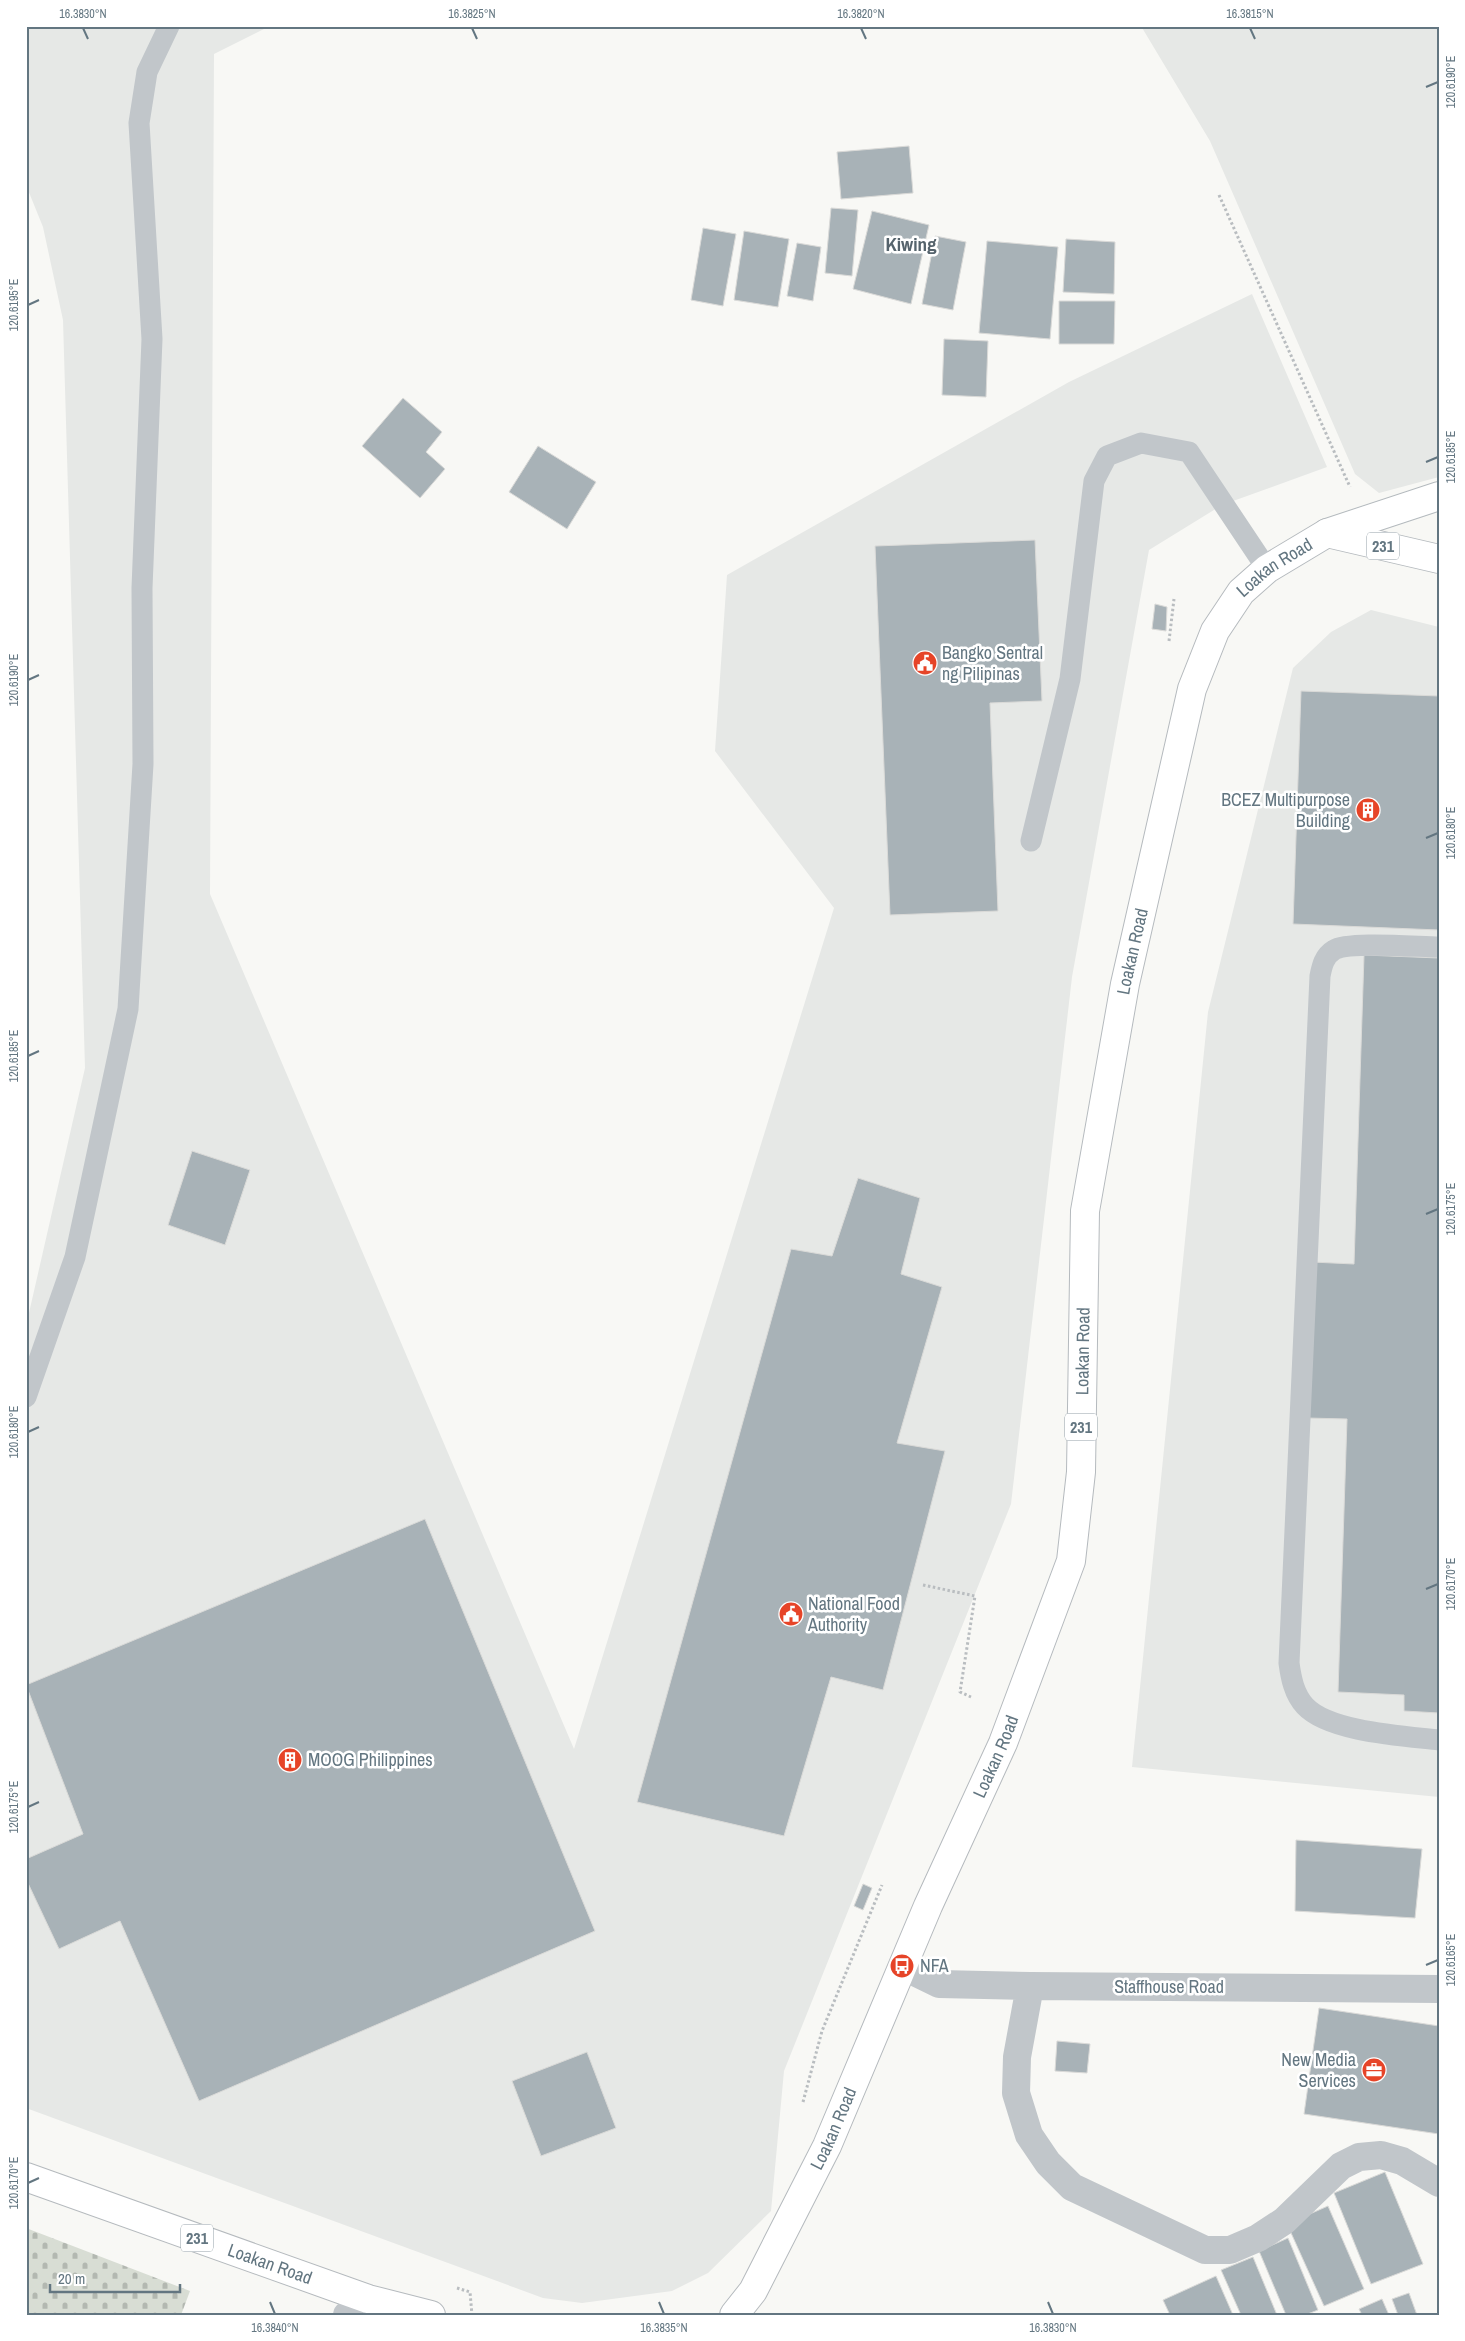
<svg xmlns="http://www.w3.org/2000/svg" width="1465" height="2341" viewBox="0 0 1465 2341" font-family="'Archivo Narrow',sans-serif">
<style>
.built{fill:#e6e8e6}
.cemetery{fill:url(#cemetery-stones)}
.building{fill:#a8b2b7;stroke:#dadad8}
.lines{fill:none;stroke-linecap:round;stroke-linejoin:round}
.secondary-casing{stroke:#b4babe;stroke-width:30}
.primary-casing{stroke:#b5babe;stroke-width:30}
.path{stroke:#b9bdc0;stroke-width:3;stroke-dasharray:2.5 2.5;stroke-linecap:butt}
.service{stroke:#c1c6ca;stroke-width:21}
.minor{stroke:#c1c6ca;stroke-width:28}
.secondary{stroke:#fff;stroke-width:28}
.primary{stroke:#fff;stroke-width:28}
.ticks{fill:none;stroke:#637681;stroke-width:2}
.labels{text-anchor:middle;stroke-width:5;stroke-linejoin:round;paint-order:stroke}
.shield{fill:#fff;stroke:#929fa7;stroke-width:1}
.shield-label{font-size:16px;font-weight:bold;fill:#637681}
.street-label{font-size:18px;fill:#637681;stroke:#fff}
.poi-label{font-size:18px;fill:#637681;stroke:#fff;text-anchor:start}
.neighbourhood-label{font-size:19px;font-weight:bold;fill:#55636c;stroke:#fff}
.neatline{fill:none;stroke:#637681;stroke-width:2}
.ticks-label{font-size:12px;text-anchor:middle;fill:#637681}
</style>
<defs>
<pattern id="cemetery-stones" width="16" height="16" patternUnits="userSpaceOnUse" patternTransform="scale(1.25)"><rect width="16" height="16" fill="#d8ddd4"/><path d="M2 7V4a2 2 0 0 1 4 0v3zM10 15v-3a2 2 0 0 1 4 0v3z" fill="#b3b8b1"/></pattern>
</defs>
<rect width="100%" height="100%" fill="#f8f8f5"/>
<path class="built" d="M 26,26 L 270,26 L 214,54 L 210,894 L 574,1749 L 834,908 L 715,751 L 727,575 L 1069,382 L 1252,294 L 1327,467 L 1222,505 L 1149,550 L 1072,977 L 1011,1504 L 784,2071 L 771,2211 L 708,2273 L 672,2291 L 582,2303 L 543,2298 L 26,2108 L 26,1326 L 85,1068 L 63,320 L 43,227 L 26,185 Z
M 1141,26 L 1439,26 L 1439,477 L 1379,493 L 1355,474 L 1210,141 Z
M 1371,610 L 1439,627 L 1439,1797 L 1132,1767 L 1208,1012 L 1293,668 L 1331,632 Z"/>
<path class="cemetery" d="M 26,2228 L 190,2291 L 181,2315 L 26,2315 Z"/>
<path class="building" d="M 909,146 L 913,193 L 841,199 L 837,152 Z
M 831,208 L 858,210 L 852,276 L 825,273 Z
M 872,211 L 929,225 L 911,304 L 853,289 Z
M 703,228 L 736,234 L 723,306 L 691,300 Z
M 744,231 L 789,239 L 778,307 L 734,300 Z
M 935,236 L 966,242 L 953,310 L 922,304 Z
M 1066,239 L 1115,242 L 1114,294 L 1063,292 Z
M 987,241 L 1058,247 L 1050,339 L 979,333 Z
M 797,243 L 821,247 L 813,301 L 787,296 Z
M 1059,301 L 1115,301 L 1114,344 L 1059,344 Z
M 944,339 L 988,341 L 986,397 L 942,395 Z
M 403,398 L 442,432 L 426,452 L 445,469 L 420,498 L 362,446 Z
M 538,446 L 596,482 L 567,529 L 509,492 Z
M 1035,540 L 1042,701 L 990,703 L 998,911 L 890,915 L 875,546 Z
M 1155,604 L 1167,607 L 1166,631 L 1152,629 Z
M 1301,691 L 1439,696 L 1439,930 L 1293,924 Z
M 1364,955 L 1439,958 L 1439,1713 L 1404,1711 L 1404,1695 L 1338,1692 L 1347,1419 L 1307,1418 L 1312,1262 L 1354,1264 Z
M 192,1151 L 250,1170 L 225,1245 L 168,1225 Z
M 858,1178 L 920,1198 L 901,1274 L 942,1287 L 897,1443 L 945,1451 L 883,1690 L 831,1677 L 784,1836 L 637,1802 L 791,1249 L 832,1256 Z
M 425,1519 L 595,1931 L 199,2101 L 120,1921 L 59,1949 L 26,1879 L 26,1859 L 83,1834 L 26,1685 Z
M 1296,1840 L 1422,1849 L 1415,1918 L 1295,1911 Z
M 863,1884 L 872,1888 L 863,1910 L 854,1906 Z
M 1319,2008 L 1439,2026 L 1439,2134 L 1304,2114 Z
M 1057,2041 L 1090,2044 L 1087,2073 L 1055,2071 Z
M 587,2052 L 616,2128 L 541,2156 L 512,2081 Z
M 1385,2172 L 1423,2264 L 1371,2284 L 1334,2193 Z
M 1328,2206 L 1364,2289 L 1324,2306 L 1287,2224 Z
M 1288,2238 L 1318,2310 L 1305,2315 L 1286,2315 L 1259,2251 Z
M 1253,2257 L 1277,2315 L 1241,2315 L 1221,2270 Z
M 1216,2276 L 1233,2315 L 1170,2315 L 1163,2300 Z
M 1409,2293 L 1417,2315 L 1398,2315 L 1392,2299 Z
M 1382,2299 L 1389,2315 L 1362,2315 L 1359,2309 Z"/>
<g class="lines">
<defs>
<path id="secondary" d="M 1327,533 L 1439,496"/>
<g id="primary">
<path id="s1" d="M 26,2177 L 368,2299 L 431,2315"/>
<path id="s2" d="M 734,2315 L 753,2291 L 827,2146 L 928,1906 L 1003,1743 L 1071,1561 L 1081,1472 L 1085,1211 L 1125,984 L 1192,689 L 1215,631 L 1241,592 L 1267,569 L 1327,533 L 1439,559"/>
</g>
</defs>
<use href="#secondary" class="secondary-casing"/>
<use href="#primary" class="primary-casing"/>
<path class="path" d="M 1219,195 L 1350,487
M 1169,641 L 1174,599
M 923,1585 L 975,1596 L 960,1692 L 971,1697
M 803,2102 L 822,2031 L 882,1885
M 457,2288 L 470,2292 L 472,2315"/>
<path class="service" d="M 1031,841 L 1070,679 L 1094,481 L 1107,456 L 1141,443 L 1189,452 L 1267,569
M 1439,947 C 1419,947 1348,941 1334,950 C 1324,956 1322,966 1320,976 L 1289,1663 C 1291,1678 1294,1694 1305,1706 C 1329,1732 1404,1736 1439,1740
M 26,1397 L 75,1257 L 128,1009 L 143,764 L 142,588 L 152,339 L 139,123 L 147,72 L 169,26"/>
<path class="minor" d="M 902,1966 L 939,1984 L 1030,1986 L 1439,1989
M 1030,1986 L 1017,2057 L 1016,2093 L 1029,2135 L 1048,2163 L 1072,2187 L 1205,2250 L 1230,2250 L 1258,2238 L 1284,2221 L 1341,2166 L 1359,2157 L 1381,2155 L 1402,2161 L 1439,2183
M 347,2315 L 368,2299"/>
<use href="#secondary" class="secondary"/>
<use href="#primary" class="primary"/>
</g>
<path class="ticks" d="M 83,28 L 88,39M 472,28 L 477,39M 861,28 L 866,39M 1250,28 L 1255,39M 1426,87 L 1438,82M 28,305 L 39,300M 1426,462 L 1438,457M 28,680 L 39,675M 1426,838 L 1438,833M 28,1056 L 39,1051M 1426,1214 L 1438,1209M 28,1432 L 39,1427M 1426,1589 L 1438,1584M 28,1807 L 39,1802M 1426,1965 L 1438,1960M 28,2183 L 39,2178M 270,2302 L 275,2314M 659,2302 L 664,2314M 1048,2302 L 1053,2314"/>
<defs>
<symbol id="civic-disc" viewBox="-11 -11 22 22"><circle r="9.5" fill="#e64428" stroke="#fff"/><path d="M-.6-6.5H3V-4.5H.6V-3L4-1V1h2V6H-6V1h2V-1L-.6-3ZM-1.2 2.5V6h2.4V2.5Z" fill="#fff"/></symbol>
<symbol id="building-disc" viewBox="-11 -11 22 22"><circle r="9.5" fill="#e64428" stroke="#fff"/><path d="M-4-6H4V6H1V3H-1V6H-4ZM-2.5-4.3h1.7v1.8h-1.7ZM.8-4.3h1.7v1.8H.8ZM-2.5-1h1.7V.8h-1.7ZM.8-1h1.7V.8H.8Z" fill="#fff"/></symbol>
<symbol id="bus-disc" viewBox="-11 -11 22 22"><circle r="9.5" fill="#e64428" stroke="#fff"/><path d="M-5-6H5V4H4V6H2V4H-2V6H-4V4H-5ZM-3.5-4V0h7V-4ZM-3.5 1.2v1.5H-2V1.2ZM2 1.2v1.5H3.5V1.2Z" fill="#fff"/></symbol>
<symbol id="office-disc" viewBox="-11 -11 22 22"><circle r="9.5" fill="#e64428" stroke="#fff"/><path d="M-6-3h4V-5.5h4V-3h4V5H-6ZM-1-4.5V-3h2v-1.5ZM-6 0V1H6V0Z" fill="#fff"/></symbol>
</defs>
<g fill-rule="evenodd">
<use href="#civic-disc" x="911" y="649" width="28" height="28"/>
<use href="#building-disc" x="1354" y="796" width="28" height="28"/>
<use href="#civic-disc" x="777" y="1600" width="28" height="28"/>
<use href="#building-disc" x="276" y="1746" width="28" height="28"/>
<use href="#bus-disc" x="888" y="1952" width="28" height="28"/>
<use href="#office-disc" x="1360" y="2056" width="28" height="28"/>
</g>
<g class="labels">
<g class="shield">
<rect x="1367" y="532.5" width="32" height="27" rx="4"/>
<rect x="1065" y="1413.5" width="32" height="27" rx="4"/>
<rect x="181" y="2224.5" width="32" height="27" rx="4"/>
</g>
<g class="shield-label">
<text x="1383" y="552">231</text>
<text x="1081" y="1433">231</text>
<text x="197" y="2244">231</text>
</g>
<g class="street-label">
<text dy="6" stroke="none"><textPath href="#s2" startOffset="1862">Loakan Road</textPath></text>
<text dy="6" stroke="none"><textPath href="#s2" startOffset="1442">Loakan Road</textPath></text>
<text dy="6" stroke="none"><textPath href="#s2" startOffset="1038">Loakan Road</textPath></text>
<text dy="6" stroke="none"><textPath href="#s2" startOffset="618">Loakan Road</textPath></text>
<text x="1169" y="1993">Staffhouse Road</text>
<text dy="6" stroke="none"><textPath href="#s2" startOffset="212">Loakan Road</textPath></text>
<text dy="6" stroke="none"><textPath href="#s1" startOffset="259">Loakan Road</textPath></text>
</g>
<g class="poi-label">
<text x="942" y="659">Bangko Sentral<tspan x="942" dy="21">ng Pilipinas</tspan></text>
<text x="1350" y="806" text-anchor="end">BCEZ Multipurpose<tspan x="1350" dy="21">Building</tspan></text>
<text x="808" y="1610">National Food<tspan x="808" dy="21">Authority</tspan></text>
<text x="308" y="1766">MOOG Philippines</text>
<text x="920" y="1972">NFA</text>
<text x="1356" y="2066" text-anchor="end">New Media<tspan x="1356" dy="21">Services</tspan></text>
</g>
<g class="neighbourhood-label">
<text x="911" y="251">Kiwing</text>
</g>
</g>
<rect width="1465" height="2341" fill="none" stroke="#ffffff" stroke-width="55"/>
<path d="M50 2284v8h130v-8" fill="none" stroke="#637681" stroke-width="2.5"/>
<text x="58" y="2284" font-size="15" fill="#637681" stroke="#ffffff" stroke-width="4" paint-order="stroke">20 m</text>
<rect x="28" y="28" width="1410" height="2286" class="neatline"/>
<g class="ticks-label">
<text x="83" y="18">16.3830°N</text>
<text x="472" y="18">16.3825°N</text>
<text x="861" y="18">16.3820°N</text>
<text x="1250" y="18">16.3815°N</text>
<text transform="translate(1451 82) rotate(-90)" y="4">120.6190°E</text>
<text transform="translate(14 305) rotate(-90)" y="4">120.6195°E</text>
<text transform="translate(1451 457) rotate(-90)" y="4">120.6185°E</text>
<text transform="translate(14 680) rotate(-90)" y="4">120.6190°E</text>
<text transform="translate(1451 833) rotate(-90)" y="4">120.6180°E</text>
<text transform="translate(14 1056) rotate(-90)" y="4">120.6185°E</text>
<text transform="translate(1451 1209) rotate(-90)" y="4">120.6175°E</text>
<text transform="translate(14 1432) rotate(-90)" y="4">120.6180°E</text>
<text transform="translate(1451 1584) rotate(-90)" y="4">120.6170°E</text>
<text transform="translate(14 1807) rotate(-90)" y="4">120.6175°E</text>
<text transform="translate(1451 1960) rotate(-90)" y="4">120.6165°E</text>
<text transform="translate(14 2183) rotate(-90)" y="4">120.6170°E</text>
<text x="275" y="2332">16.3840°N</text>
<text x="664" y="2332">16.3835°N</text>
<text x="1053" y="2332">16.3830°N</text>
</g>
</svg>
